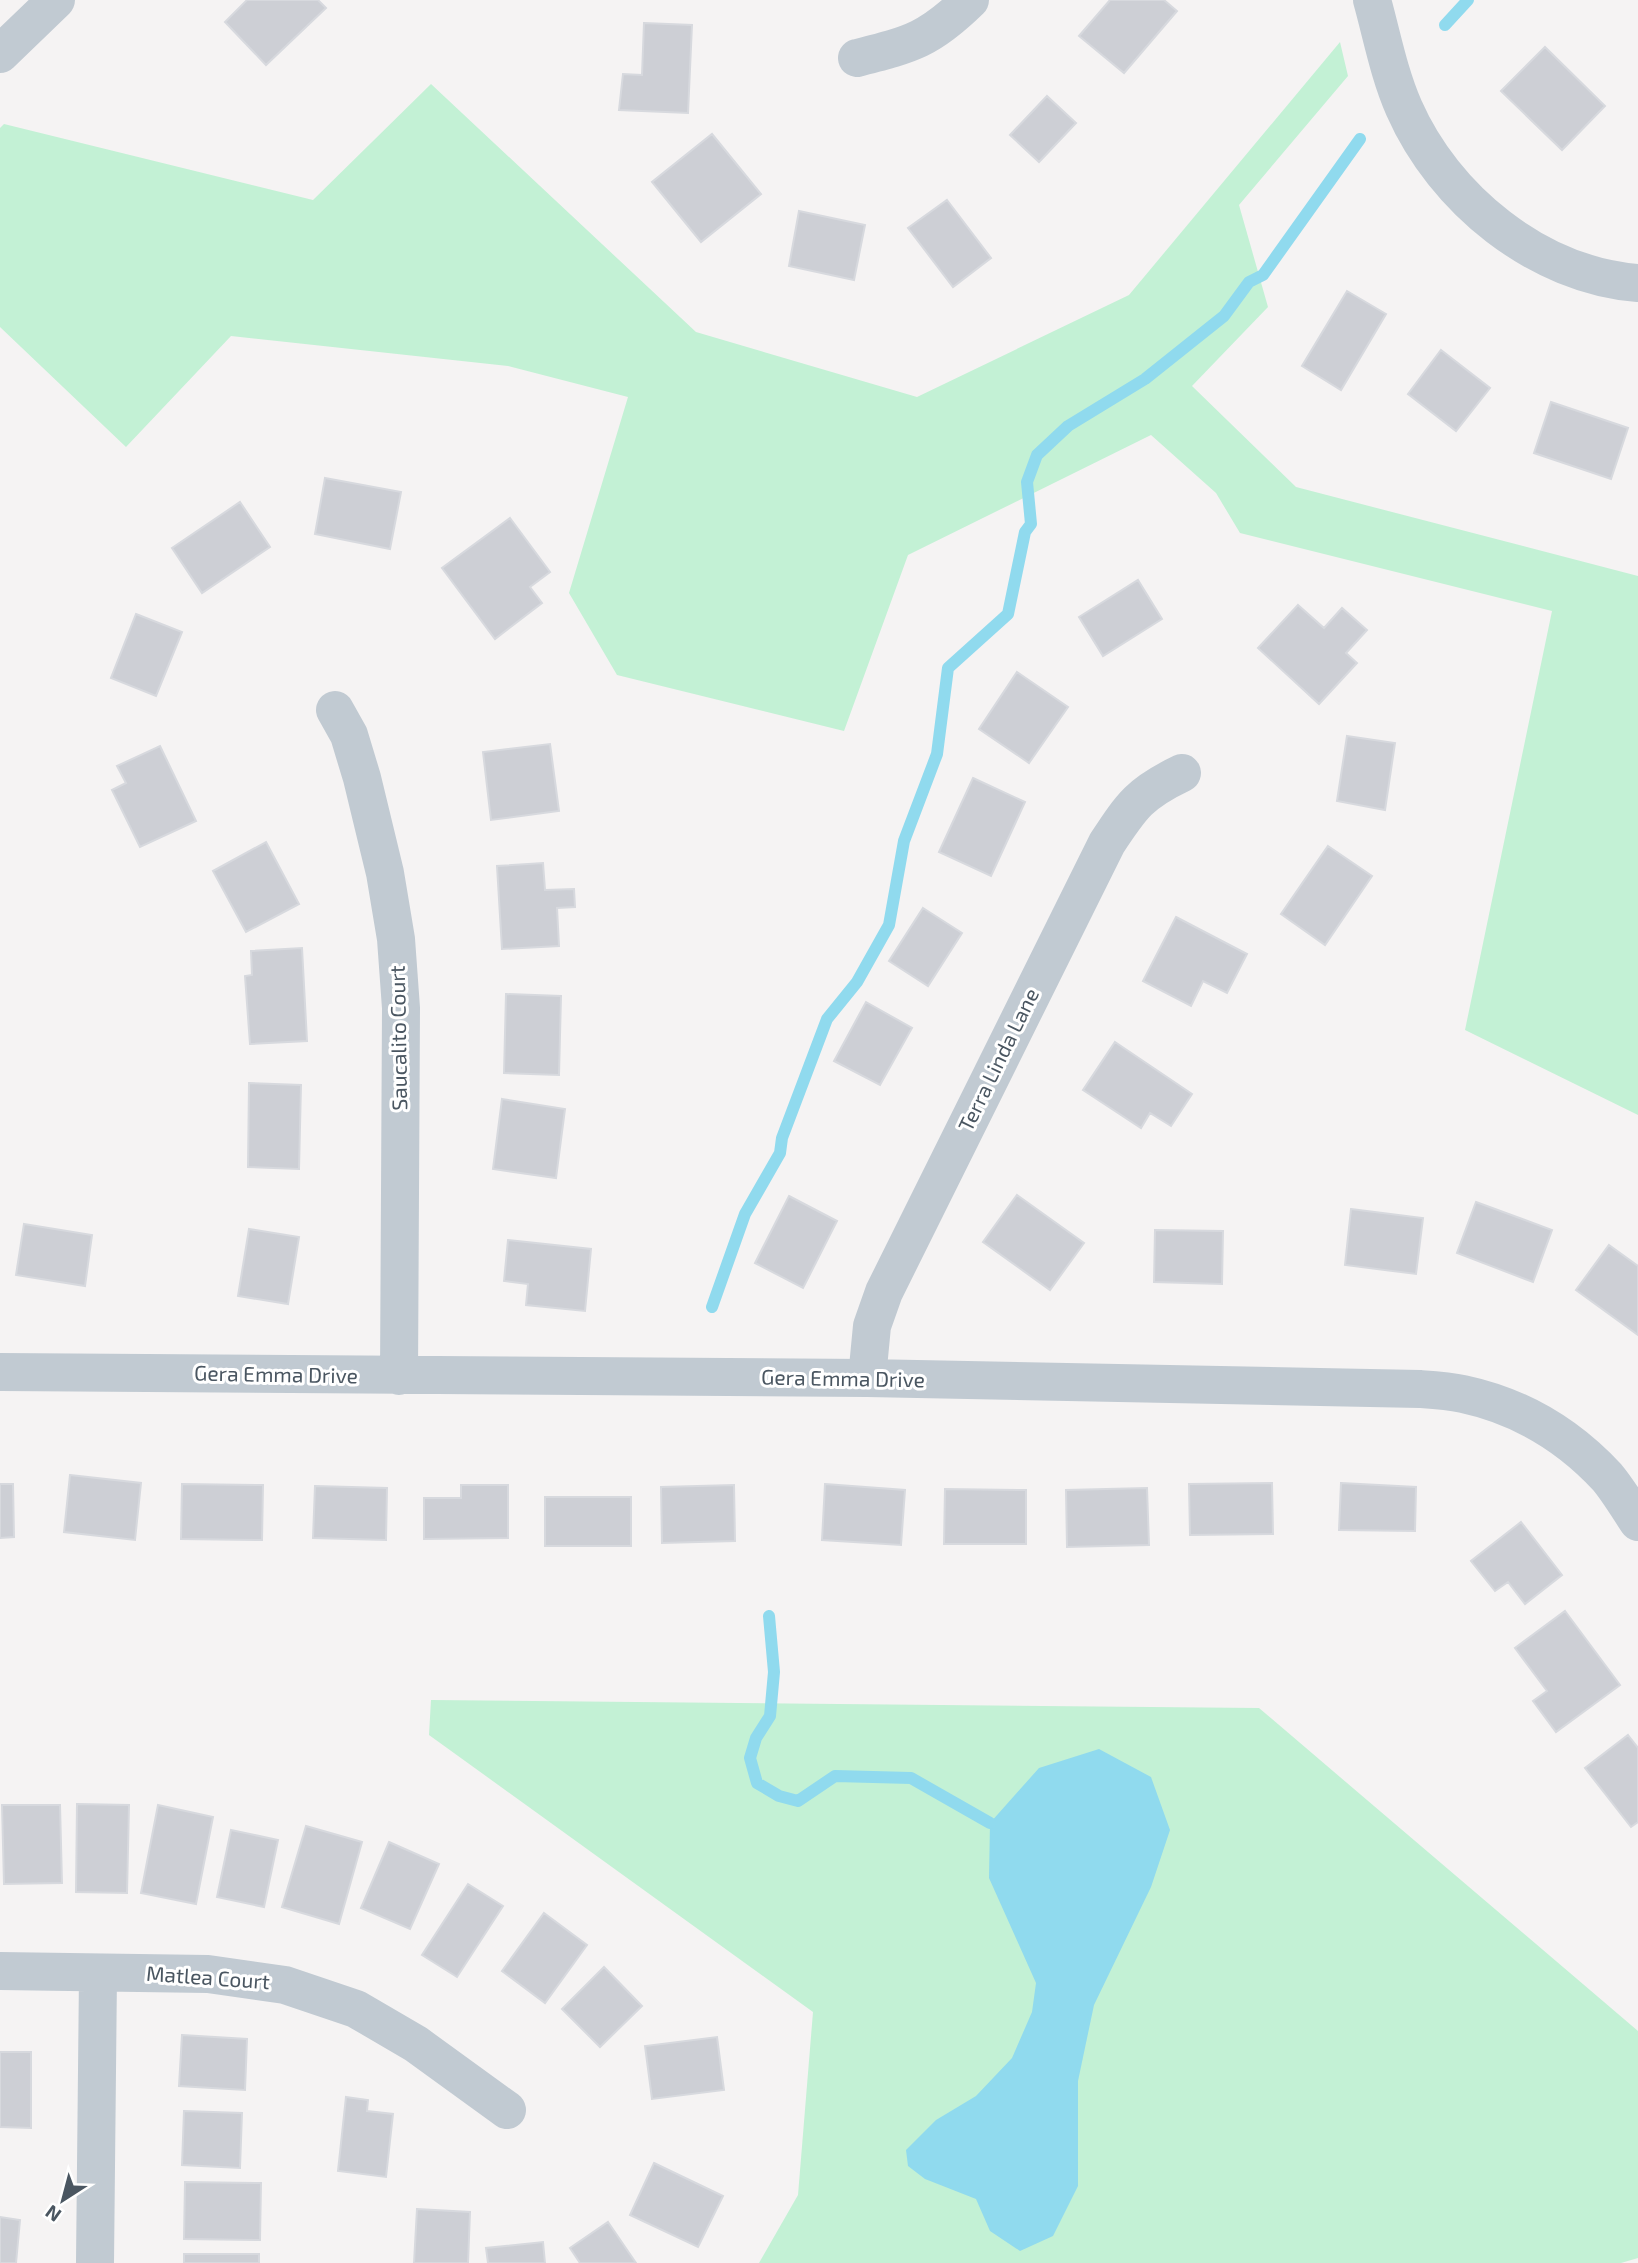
<svg xmlns="http://www.w3.org/2000/svg" width="1638" height="2263" viewBox="0 0 1638 2263" font-family="'Exo 2',sans-serif">
<style>
.green{fill:#c3f1d5}
.water{fill:#90daee}
.lines{fill:none;stroke-linecap:round;stroke-linejoin:round}
.stream{stroke:#90daee;stroke-width:12}
.building{fill:#cdcfd5;stroke:#d7d9de;stroke-width:2}
.minor{stroke:#c1cad2;stroke-width:38}
.labels{text-anchor:middle;stroke-width:6;stroke-linejoin:round;paint-order:stroke}
.street-label{font-size:21px;fill:#4a5661;stroke:#fff}
</style>
<rect width="100%" height="100%" fill="#f5f3f3"/>
<path class="green" d="M 1340,42 L 1348,76 L 1239,205 L 1268,307 L 1192,386 L 1296,487 L 1638,576 L 1638,1115 L 1465,1030 L 1552,611 L 1240,533 L 1216,493 L 1151,435 L 908,555 L 844,731 L 617,675 L 569,593 L 628,397 L 508,366 L 231,336 L 126,447 L 0,327 L 0,128 L 4,124 L 313,200 L 431,84 L 696,332 L 917,397 L 1129,295 Z
M 431,1700 L 1259,1708 L 1638,2031 L 1638,2258 L 1621,2263 L 759,2263 L 798,2195 L 813,2012 L 429,1735 Z"/>
<path class="water" d="M 1099,1749 L 1151,1777 L 1170,1830 L 1151,1887 L 1094,2005 L 1078,2081 L 1078,2186 L 1053,2236 L 1020,2251 L 990,2231 L 976,2199 L 925,2179 L 908,2166 L 906,2150 L 936,2120 L 976,2096 L 1012,2058 L 1032,2012 L 1036,1983 L 989,1878 L 990,1823 L 1039,1768 Z"/>
<g class="lines">
<path class="stream" d="M 1445,25 L 1468,0
M 712,1307 L 745,1214 L 780,1153 L 782,1138 L 827,1019 L 857,982 L 889,925 L 904,841 L 937,754 L 948,668 L 1008,614 L 1025,532 L 1031,524 L 1027,482 L 1037,455 L 1068,426 L 1145,379 L 1224,316 L 1249,282 L 1263,275 L 1360,139
M 769,1616 L 774,1672 L 770,1716 L 756,1738 L 750,1758 L 757,1783 L 779,1796 L 798,1801 L 835,1776 L 911,1778 L 990,1823"/>
</g>
<path class="building" d="M 247,0 L 318,0 L 326,8 L 266,65 L 225,22 Z
M 1110,0 L 1164,0 L 1177,11 L 1124,73 L 1079,36 Z
M 644,23 L 692,25 L 688,113 L 619,110 L 623,74 L 642,75 Z
M 1545,47 L 1605,106 L 1562,150 L 1501,91 Z
M 1047,96 L 1076,123 L 1039,162 L 1010,135 Z
M 712,134 L 761,194 L 701,242 L 652,182 Z
M 947,200 L 991,258 L 953,287 L 908,228 Z
M 799,211 L 865,225 L 854,280 L 789,266 Z
M 1347,291 L 1386,314 L 1341,390 L 1302,366 Z
M 1441,350 L 1490,388 L 1456,431 L 1408,394 Z
M 1551,402 L 1628,428 L 1611,479 L 1534,453 Z
M 325,478 L 401,492 L 390,549 L 315,534 Z
M 240,502 L 270,547 L 202,593 L 172,548 Z
M 510,518 L 550,572 L 530,587 L 542,603 L 495,639 L 442,568 Z
M 1138,580 L 1162,619 L 1103,656 L 1079,617 Z
M 1298,605 L 1324,628 L 1342,608 L 1367,630 L 1346,653 L 1357,663 L 1319,704 L 1258,648 Z
M 136,614 L 182,632 L 156,696 L 111,678 Z
M 1017,672 L 1068,707 L 1029,763 L 979,729 Z
M 1347,736 L 1395,743 L 1385,810 L 1337,801 Z
M 550,744 L 559,811 L 491,820 L 483,752 Z
M 160,746 L 196,821 L 140,847 L 112,790 L 126,783 L 117,766 Z
M 973,778 L 1025,802 L 991,876 L 939,852 Z
M 266,842 L 299,904 L 246,932 L 213,871 Z
M 1328,846 L 1372,876 L 1325,945 L 1281,914 Z
M 543,863 L 545,890 L 574,889 L 575,907 L 557,908 L 559,946 L 502,949 L 497,866 Z
M 923,908 L 962,933 L 928,986 L 889,961 Z
M 1176,917 L 1247,954 L 1227,993 L 1203,981 L 1191,1006 L 1143,981 Z
M 302,948 L 307,1041 L 250,1044 L 245,976 L 252,975 L 251,951 Z
M 506,994 L 561,996 L 559,1075 L 504,1073 Z
M 866,1002 L 912,1028 L 880,1085 L 834,1061 Z
M 1115,1042 L 1192,1094 L 1171,1126 L 1150,1113 L 1141,1128 L 1083,1090 Z
M 249,1083 L 301,1085 L 299,1169 L 248,1167 Z
M 502,1099 L 565,1109 L 556,1178 L 493,1169 Z
M 1017,1195 L 1084,1243 L 1050,1290 L 983,1242 Z
M 789,1196 L 837,1221 L 803,1288 L 755,1263 Z
M 1476,1202 L 1552,1230 L 1533,1282 L 1457,1253 Z
M 1351,1209 L 1423,1218 L 1416,1274 L 1345,1265 Z
M 24,1224 L 92,1235 L 85,1286 L 16,1275 Z
M 249,1229 L 299,1237 L 288,1304 L 238,1296 Z
M 1155,1230 L 1223,1231 L 1222,1284 L 1154,1282 Z
M 508,1240 L 591,1249 L 585,1311 L 526,1305 L 528,1284 L 504,1281 Z
M 1609,1245 L 1638,1266 L 1638,1335 L 1576,1290 Z
M 70,1475 L 141,1483 L 135,1540 L 64,1532 Z
M 1272,1483 L 1273,1534 L 1190,1535 L 1189,1484 Z
M 1341,1483 L 1416,1487 L 1415,1531 L 1339,1530 Z
M 0,1484 L 13,1484 L 14,1537 L 0,1538 Z
M 182,1484 L 263,1485 L 262,1540 L 181,1539 Z
M 825,1484 L 905,1490 L 901,1545 L 822,1540 Z
M 461,1485 L 508,1485 L 508,1538 L 424,1539 L 424,1498 L 461,1498 Z
M 734,1485 L 735,1541 L 662,1543 L 661,1487 Z
M 315,1486 L 387,1488 L 386,1540 L 313,1538 Z
M 1147,1488 L 1149,1545 L 1067,1547 L 1066,1490 Z
M 945,1489 L 1026,1490 L 1026,1544 L 944,1544 Z
M 545,1497 L 631,1497 L 631,1546 L 545,1546 Z
M 1521,1522 L 1562,1575 L 1525,1604 L 1508,1582 L 1495,1591 L 1471,1561 Z
M 1565,1611 L 1620,1685 L 1556,1732 L 1533,1701 L 1547,1691 L 1515,1648 Z
M 1628,1735 L 1638,1748 L 1638,1822 L 1631,1827 L 1585,1768 Z
M 77,1804 L 129,1805 L 127,1893 L 76,1892 Z
M 2,1805 L 60,1805 L 62,1883 L 4,1884 Z
M 158,1805 L 213,1817 L 196,1904 L 141,1893 Z
M 306,1826 L 362,1842 L 339,1924 L 282,1907 Z
M 231,1830 L 278,1840 L 264,1907 L 217,1897 Z
M 389,1842 L 439,1864 L 410,1929 L 361,1908 Z
M 468,1884 L 503,1906 L 457,1977 L 422,1955 Z
M 544,1913 L 587,1945 L 545,2003 L 502,1971 Z
M 604,1967 L 642,2006 L 600,2047 L 562,2009 Z
M 182,2035 L 247,2039 L 245,2090 L 179,2086 Z
M 717,2037 L 724,2090 L 652,2099 L 645,2046 Z
M 0,2052 L 31,2052 L 31,2128 L 0,2127 Z
M 346,2097 L 368,2100 L 367,2111 L 393,2114 L 386,2177 L 338,2171 Z
M 184,2111 L 242,2113 L 240,2168 L 182,2165 Z
M 654,2163 L 723,2196 L 698,2247 L 630,2215 Z
M 185,2182 L 261,2183 L 260,2240 L 184,2239 Z
M 417,2209 L 470,2212 L 468,2263 L 414,2263 Z
M 0,2217 L 20,2220 L 16,2263 L 0,2263 Z
M 608,2222 L 636,2263 L 580,2263 L 570,2248 Z
M 543,2242 L 545,2263 L 488,2263 L 486,2248 Z
M 184,2254 L 259,2254 L 259,2263 L 184,2263 Z"/>
<g class="lines">
<path class="minor" d="M 1372,0 C 1382,36 1389,74 1404,108 C 1444,199 1537,275 1638,283
M 0,54 L 56,0
M 857,58 C 912,44 929,40 970,0
M 335,710 L 349,735 L 362,778 L 385,873 L 396,939 L 401,1008 L 399,1376
M 0,1372 L 867,1378 L 1420,1389 C 1434,1390 1449,1391 1463,1394 C 1519,1406 1568,1435 1607,1477 C 1618,1490 1628,1507 1638,1522
M 867,1378 L 872,1326 L 884,1292 L 1107,843 C 1132,805 1140,793 1182,773
M 0,1971 L 208,1974 L 285,1985 L 356,2009 L 416,2044 L 507,2110
M 95,2263 L 98,1974"/>
</g>
<g class="labels">
<g class="street-label">
<text transform="translate(399 1038) rotate(-91)" y="7">Saucalito Court</text>
<text transform="translate(999 1060) rotate(-64)" y="7">Terra Linda Lane</text>
<text transform="translate(276 1375) rotate(1)" y="7">Gera Emma Drive</text>
<text transform="translate(843 1379) rotate(1)" y="7">Gera Emma Drive</text>
<text transform="translate(208 1978) rotate(4)" y="7">Matlea Court</text>
</g>
</g>
<g transform="translate(63 2200) rotate(216)" stroke="#ffffff" stroke-width="5" paint-order="stroke">
<path d="M0-5L12 26L0 18L-12 26Z" fill="#4a5661"/>
<text y="-10" font-size="19" font-weight="bold" text-anchor="middle" fill="#4a5661">N</text>
</g>
</svg>
